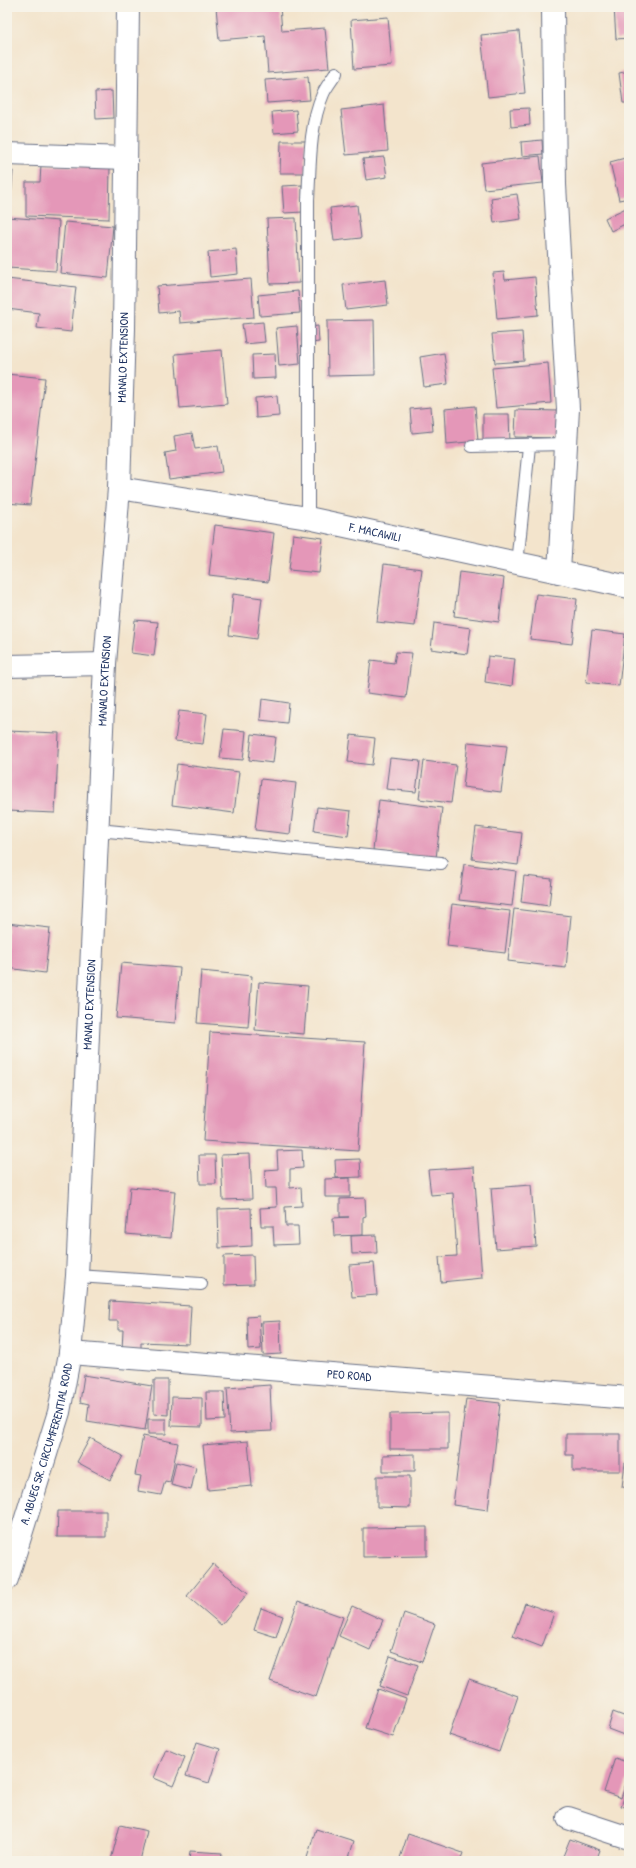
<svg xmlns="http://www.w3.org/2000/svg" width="636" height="1868" viewBox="0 0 636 1868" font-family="'Patrick Hand',sans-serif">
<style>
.building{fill:#e497b8}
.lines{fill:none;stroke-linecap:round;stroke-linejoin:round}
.lane-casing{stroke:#676e84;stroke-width:14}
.street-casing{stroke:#676e84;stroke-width:24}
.secondary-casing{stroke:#676e84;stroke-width:24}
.lane{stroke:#fff;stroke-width:12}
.street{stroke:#fff;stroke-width:22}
.secondary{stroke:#fff;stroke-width:22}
.labels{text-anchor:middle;stroke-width:3.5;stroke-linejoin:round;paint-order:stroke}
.street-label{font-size:12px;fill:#1b2f5e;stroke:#f7f3e8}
</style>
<rect width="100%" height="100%" fill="#f7f3e8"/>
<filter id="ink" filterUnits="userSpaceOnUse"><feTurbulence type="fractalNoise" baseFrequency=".025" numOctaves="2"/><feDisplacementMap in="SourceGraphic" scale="8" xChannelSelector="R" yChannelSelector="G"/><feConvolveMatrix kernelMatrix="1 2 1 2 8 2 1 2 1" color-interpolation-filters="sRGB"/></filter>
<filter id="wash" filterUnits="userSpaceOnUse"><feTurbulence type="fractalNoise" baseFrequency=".012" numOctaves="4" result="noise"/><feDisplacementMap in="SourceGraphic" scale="16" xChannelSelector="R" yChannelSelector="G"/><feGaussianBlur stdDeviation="0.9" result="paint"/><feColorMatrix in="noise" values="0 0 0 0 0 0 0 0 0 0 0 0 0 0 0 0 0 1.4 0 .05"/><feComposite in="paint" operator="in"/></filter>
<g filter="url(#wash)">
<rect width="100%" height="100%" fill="#f3e4cc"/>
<g id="blocks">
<path class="building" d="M 216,7 L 280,7 L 282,31 L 325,28 L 329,68 L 268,73 L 265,36 L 219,40 Z
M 614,7 L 629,7 L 629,38 L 616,39 Z
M 388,17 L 392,66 L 354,69 L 351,20 Z
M 519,31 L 525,93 L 488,97 L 481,35 Z
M 629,71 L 629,103 L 623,103 L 619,73 Z
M 308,77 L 310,100 L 267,103 L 265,80 Z
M 112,91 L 113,118 L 96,119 L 95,92 Z
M 384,105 L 388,151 L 346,155 L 341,110 Z
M 529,108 L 530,125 L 511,127 L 510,109 Z
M 296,110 L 298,131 L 274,133 L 272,112 Z
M 542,140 L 543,154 L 522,156 L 521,142 Z
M 281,141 L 306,141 L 306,173 L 280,173 Z
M 540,156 L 543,183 L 484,189 L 481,163 Z
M 384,157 L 387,177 L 366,180 L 363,159 Z
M 629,157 L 629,198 L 619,200 L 610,162 Z
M 41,165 L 110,167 L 109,219 L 26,216 L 26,182 L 40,182 Z
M 7,171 L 13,171 L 10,213 L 7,212 Z
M 302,185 L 303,212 L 284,213 L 282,186 Z
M 517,194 L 521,219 L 494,223 L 491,198 Z
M 357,205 L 361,238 L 334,241 L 330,208 Z
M 628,207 L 629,222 L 611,231 L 605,218 Z
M 7,217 L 59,221 L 56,271 L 7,268 Z
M 296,218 L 299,283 L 270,284 L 267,219 Z
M 65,222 L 113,226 L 108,278 L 60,273 Z
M 236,249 L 238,274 L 210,277 L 208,252 Z
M 504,272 L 505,280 L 535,277 L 538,315 L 497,319 L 493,273 Z
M 7,279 L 76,287 L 71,332 L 37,328 L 39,313 L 7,309 Z
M 251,279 L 254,317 L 180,323 L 179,311 L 159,313 L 157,286 Z
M 385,280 L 388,305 L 346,310 L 343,285 Z
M 298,291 L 300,313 L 260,316 L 258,295 Z
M 374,320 L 375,375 L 328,376 L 327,321 Z
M 263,322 L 265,342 L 245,344 L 242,324 Z
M 297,326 L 300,364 L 279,366 L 276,328 Z
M 318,326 L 319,342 L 311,343 L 310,327 Z
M 522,332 L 524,361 L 495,363 L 492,334 Z
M 222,350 L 227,404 L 180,408 L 175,354 Z
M 444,353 L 448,384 L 424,387 L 420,357 Z
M 275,354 L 276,378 L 253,379 L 252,355 Z
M 548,363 L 551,403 L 496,408 L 492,368 Z
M 7,374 L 45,378 L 30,505 L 7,503 Z
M 277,396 L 279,416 L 256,418 L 255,398 Z
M 475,406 L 478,441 L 447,444 L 445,409 Z
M 431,407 L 433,431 L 412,433 L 410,409 Z
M 516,410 L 558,411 L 558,438 L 515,437 Z
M 483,414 L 509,414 L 510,443 L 483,443 Z
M 192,433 L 195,449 L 218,446 L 222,472 L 169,479 L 165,453 L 176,451 L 174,436 Z
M 215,525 L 274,533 L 268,582 L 209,575 Z
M 293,534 L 323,538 L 319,573 L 289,570 Z
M 384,564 L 422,569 L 415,626 L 377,622 Z
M 459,572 L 504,578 L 499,622 L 454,616 Z
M 233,594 L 262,598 L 257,639 L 229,635 Z
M 536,594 L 577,599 L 572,644 L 530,639 Z
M 135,620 L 158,622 L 154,656 L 131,653 Z
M 434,623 L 471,628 L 467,654 L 431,649 Z
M 592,630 L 625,634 L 619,686 L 586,682 Z
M 396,652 L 412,653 L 406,698 L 367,693 L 371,660 L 394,663 Z
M 488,656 L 515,659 L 512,686 L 485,682 Z
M 262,699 L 289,703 L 287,723 L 260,720 Z
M 179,711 L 207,714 L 203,744 L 175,741 Z
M 224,729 L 246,731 L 243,760 L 220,758 Z
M 7,731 L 59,733 L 55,813 L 7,811 Z
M 252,734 L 276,737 L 273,763 L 249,760 Z
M 351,735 L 375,738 L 372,765 L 348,762 Z
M 468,742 L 507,746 L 501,792 L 463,787 Z
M 390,758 L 420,761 L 416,792 L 386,789 Z
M 424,761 L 456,765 L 451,803 L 419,799 Z
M 177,764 L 239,772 L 234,813 L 172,805 Z
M 261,779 L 296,783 L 290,834 L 255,830 Z
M 379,800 L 442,808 L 436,858 L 373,850 Z
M 317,807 L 351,811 L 348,836 L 314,831 Z
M 476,827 L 522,833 L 518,865 L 472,859 Z
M 464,864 L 516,871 L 512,906 L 459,900 Z
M 524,876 L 552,879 L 549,906 L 521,902 Z
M 452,904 L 510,911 L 505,953 L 447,946 Z
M 514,909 L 571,916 L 566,968 L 508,961 Z
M 7,923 L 50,928 L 45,973 L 7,968 Z
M 121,963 L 180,968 L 175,1023 L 116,1018 Z
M 201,971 L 252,976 L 248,1027 L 197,1023 Z
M 259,982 L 308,986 L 304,1034 L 255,1030 Z
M 210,1032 L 365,1042 L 358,1151 L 203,1141 Z
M 302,1150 L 303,1168 L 290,1169 L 290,1188 L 301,1187 L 302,1206 L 285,1207 L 286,1226 L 298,1226 L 299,1244 L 274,1245 L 273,1226 L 261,1226 L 260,1208 L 277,1207 L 276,1188 L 266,1188 L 265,1170 L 278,1169 L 277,1151 Z
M 250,1154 L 252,1199 L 223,1200 L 221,1155 Z
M 199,1155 L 215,1155 L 216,1184 L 200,1184 Z
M 360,1159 L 361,1177 L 336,1178 L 335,1160 Z
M 474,1167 L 482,1278 L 441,1282 L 439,1257 L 457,1256 L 453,1193 L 431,1195 L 428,1170 Z
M 350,1178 L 350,1197 L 325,1197 L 325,1179 Z
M 531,1185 L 536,1246 L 496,1249 L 491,1188 Z
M 130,1187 L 175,1191 L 171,1238 L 126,1234 Z
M 365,1198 L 366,1216 L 363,1217 L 363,1235 L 334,1236 L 333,1218 L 349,1217 L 340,1217 L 340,1199 Z
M 251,1208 L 252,1246 L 219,1248 L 218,1209 Z
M 376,1235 L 377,1253 L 352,1254 L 351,1236 Z
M 253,1255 L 254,1284 L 224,1285 L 224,1256 Z
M 374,1263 L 377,1295 L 352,1297 L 349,1265 Z
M 110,1301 L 191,1306 L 189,1344 L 141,1342 L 141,1351 L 122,1350 L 123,1330 L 118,1330 L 118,1321 L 109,1321 Z
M 259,1316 L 261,1349 L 248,1350 L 247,1317 Z
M 280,1321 L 281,1354 L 263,1355 L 262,1322 Z
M 84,1375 L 152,1386 L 145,1430 L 87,1421 L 89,1404 L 80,1402 Z
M 154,1380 L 168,1380 L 168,1415 L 154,1414 Z
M 270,1385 L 272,1431 L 230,1433 L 227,1388 Z
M 206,1392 L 224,1392 L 225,1420 L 207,1421 Z
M 172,1397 L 202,1398 L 202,1427 L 171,1426 Z
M 466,1399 L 500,1403 L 488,1510 L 453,1505 Z
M 448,1413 L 448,1449 L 390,1449 L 390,1414 Z
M 148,1419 L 166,1419 L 166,1434 L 148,1434 Z
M 566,1434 L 620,1434 L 620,1471 L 573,1471 L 573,1455 L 566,1455 Z
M 143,1436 L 178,1443 L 170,1482 L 165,1481 L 161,1495 L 138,1491 L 141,1476 L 135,1475 Z
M 90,1438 L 123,1456 L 110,1480 L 77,1462 Z
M 248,1441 L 252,1486 L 208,1490 L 203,1445 Z
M 415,1454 L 415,1471 L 383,1471 L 383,1455 Z
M 176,1462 L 196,1467 L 191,1490 L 171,1485 Z
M 625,1463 L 629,1464 L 629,1488 L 622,1487 Z
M 377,1476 L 410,1476 L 410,1508 L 377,1507 Z
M 58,1511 L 106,1511 L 106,1537 L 57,1537 Z
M 427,1527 L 427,1556 L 363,1557 L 363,1528 Z
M 213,1564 L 248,1593 L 221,1625 L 187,1596 Z
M 298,1601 L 343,1617 L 316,1697 L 270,1681 Z
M 525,1603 L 554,1613 L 542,1647 L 513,1636 Z
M 352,1606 L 383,1620 L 370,1650 L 339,1636 Z
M 261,1608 L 283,1616 L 276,1637 L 254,1630 Z
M 404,1613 L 435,1624 L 422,1662 L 391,1651 Z
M 390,1656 L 418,1665 L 407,1696 L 380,1686 Z
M 469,1679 L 518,1696 L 499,1752 L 449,1735 Z
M 378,1689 L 406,1699 L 393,1737 L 365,1728 Z
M 613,1712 L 629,1718 L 629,1737 L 608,1729 Z
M 197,1742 L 220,1749 L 209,1783 L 186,1776 Z
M 166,1749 L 185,1757 L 173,1786 L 154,1778 Z
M 615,1758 L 629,1763 L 629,1775 L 621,1798 L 604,1792 Z
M 629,1785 L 629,1808 L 621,1806 Z
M 120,1825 L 147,1831 L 140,1861 L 111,1860 Z
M 316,1829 L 354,1841 L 348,1861 L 306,1861 Z
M 408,1834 L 463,1853 L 460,1861 L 399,1861 Z
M 570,1839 L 600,1850 L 596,1861 L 561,1861 Z
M 190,1851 L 222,1853 L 221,1861 L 189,1861 Z"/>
</g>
</g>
<g filter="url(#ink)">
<use href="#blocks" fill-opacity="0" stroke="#676e84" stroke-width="1"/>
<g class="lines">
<defs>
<path id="lane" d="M 472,446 L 567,444
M 308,518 L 308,200 C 310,165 309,126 323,94 C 326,87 332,80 336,73
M 517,564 L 529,446
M 98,830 L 441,863
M 77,1276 L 201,1284"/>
<g id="street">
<path d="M 553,7 L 555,185 L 568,409 L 559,572"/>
<path d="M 7,154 L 126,158"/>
<path id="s1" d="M 119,488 L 308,518 L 629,587"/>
<path d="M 7,666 L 105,664"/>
<path id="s2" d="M 70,1353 L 629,1398"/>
<path d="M 568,1818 L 629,1838"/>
</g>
<g id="secondary">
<path id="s3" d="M 7,1579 L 59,1412 L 70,1353 L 77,1276 L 105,664 L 119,488 L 124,329 L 128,7"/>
</g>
</defs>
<use href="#lane" class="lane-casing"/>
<use href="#street" class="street-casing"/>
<use href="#secondary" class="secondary-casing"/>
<use href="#lane" class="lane"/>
<use href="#street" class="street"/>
<use href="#secondary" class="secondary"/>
</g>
</g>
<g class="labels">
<g class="street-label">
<text dy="4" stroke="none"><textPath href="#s3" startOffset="1232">MANALO EXTENSION</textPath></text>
<text dy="4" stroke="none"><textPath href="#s1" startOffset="260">F. MACAWILI</textPath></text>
<text dy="4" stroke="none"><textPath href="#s3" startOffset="908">MANALO EXTENSION</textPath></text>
<text dy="4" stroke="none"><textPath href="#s3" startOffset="584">MANALO EXTENSION</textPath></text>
<text dy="4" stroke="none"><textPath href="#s2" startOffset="280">PEO ROAD</textPath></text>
<text dy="4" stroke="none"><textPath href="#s3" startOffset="141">A. ABUEG SR. CIRCUMFERENTIAL ROAD</textPath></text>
</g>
</g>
<rect width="636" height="1868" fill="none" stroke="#f7f3e8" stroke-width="24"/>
</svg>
